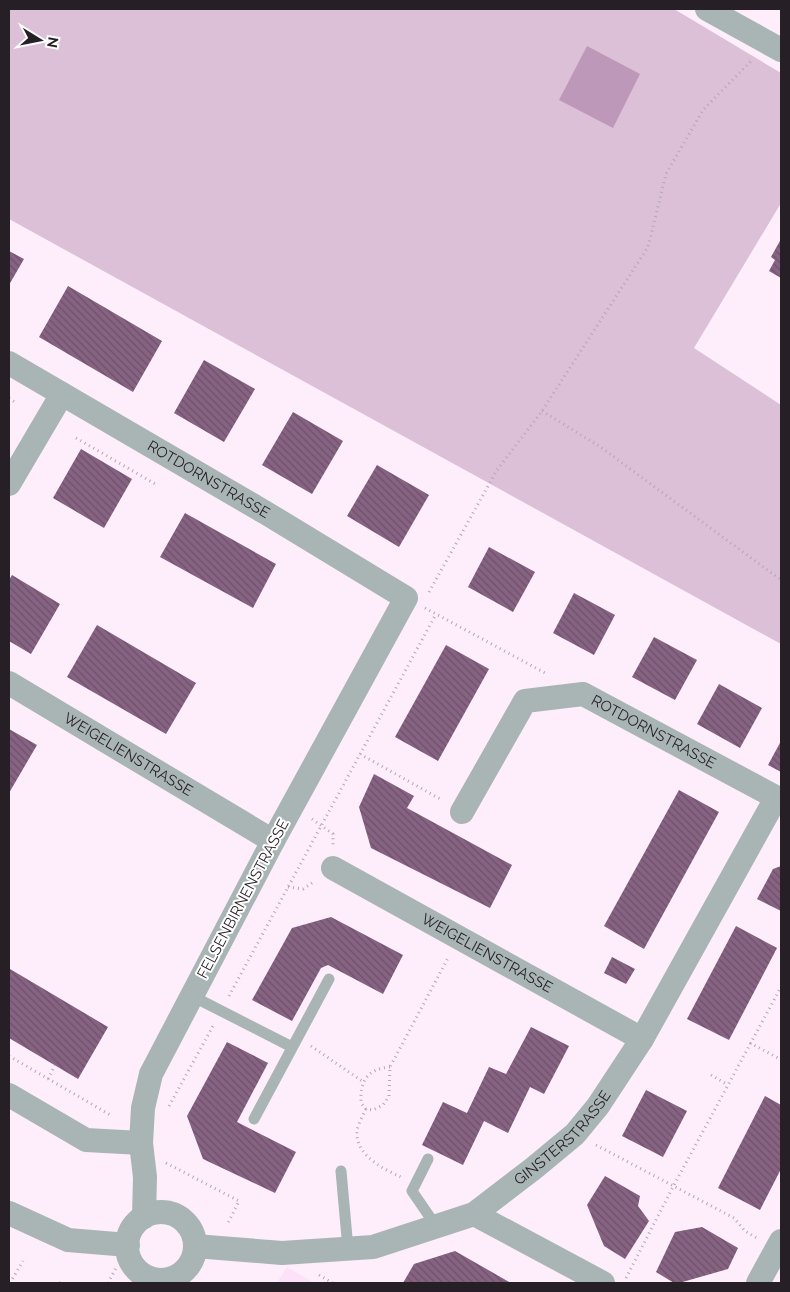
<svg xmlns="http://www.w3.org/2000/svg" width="790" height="1292" viewBox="0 0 790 1292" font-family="Raleway,sans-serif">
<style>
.built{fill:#fce1f8}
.green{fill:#dbc0d7}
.water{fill:#bd98b8}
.building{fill:url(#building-back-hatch)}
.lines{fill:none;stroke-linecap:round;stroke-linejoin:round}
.path{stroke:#b5a7b3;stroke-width:3;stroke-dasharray:1 4;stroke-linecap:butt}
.lane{stroke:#a8b5b4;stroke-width:11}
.street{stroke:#a8b5b4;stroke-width:24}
.labels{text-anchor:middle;stroke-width:4;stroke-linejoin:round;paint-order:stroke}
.street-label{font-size:15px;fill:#271f26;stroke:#fff}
</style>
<defs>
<pattern id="building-back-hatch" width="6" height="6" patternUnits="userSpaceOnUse" patternTransform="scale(1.25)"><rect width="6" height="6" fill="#866382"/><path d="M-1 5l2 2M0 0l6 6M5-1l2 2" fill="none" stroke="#6e516a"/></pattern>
</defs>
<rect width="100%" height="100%" fill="#feedfb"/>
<path class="built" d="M 287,1267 L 314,1283 L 277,1283 Z"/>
<path class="green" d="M 9,9 L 674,9 L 781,73 L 781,203 L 694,348 L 781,405 L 781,644 L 9,219 Z"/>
<path class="water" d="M 587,46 L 640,74 L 613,128 L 559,100 Z"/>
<path class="building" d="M 781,239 L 781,278 L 769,271 L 775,260 L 771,257 Z
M 9,251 L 24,259 L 9,285 Z
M 68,286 L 162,341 L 133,392 L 39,337 Z
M 204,360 L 255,389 L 224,442 L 174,413 Z
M 293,412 L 343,441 L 312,494 L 262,465 Z
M 81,449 L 132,479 L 104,528 L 53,498 Z
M 377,465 L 429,495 L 399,547 L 347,516 Z
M 185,513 L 276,564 L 253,608 L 160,557 Z
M 489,547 L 535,572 L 513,612 L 468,587 Z
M 12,575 L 60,604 L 31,654 L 9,641 L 9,580 Z
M 574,593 L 615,615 L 594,655 L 553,633 Z
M 97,625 L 196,683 L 166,734 L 67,677 Z
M 654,637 L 697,660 L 675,700 L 632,677 Z
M 446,645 L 489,669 L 438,761 L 395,737 Z
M 719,684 L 762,708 L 740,748 L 697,724 Z
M 9,729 L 37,745 L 9,793 Z
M 781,741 L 781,772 L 768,765 Z
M 374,774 L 414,796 L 407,808 L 512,865 L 490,908 L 371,848 L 359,807 Z
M 679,790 L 719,812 L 644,949 L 604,926 Z
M 781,866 L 781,911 L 757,899 L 773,869 Z
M 331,917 L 403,955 L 383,994 L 328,965 L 321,968 L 292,1021 L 252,1000 L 292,928 Z
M 736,926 L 777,948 L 729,1040 L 687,1019 Z
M 612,957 L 635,969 L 626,984 L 604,973 Z
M 10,969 L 108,1027 L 78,1079 L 9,1038 Z
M 531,1027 L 569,1046 L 544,1094 L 530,1087 L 508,1133 L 484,1121 L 463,1165 L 422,1145 L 443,1102 L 467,1113 L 489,1067 L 506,1074 Z
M 227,1042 L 268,1063 L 237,1122 L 296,1152 L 275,1193 L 203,1159 L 187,1116 Z
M 646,1090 L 687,1111 L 663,1157 L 622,1136 Z
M 765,1096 L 781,1105 L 781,1169 L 760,1210 L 718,1188 Z
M 605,1176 L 640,1196 L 638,1206 L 649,1221 L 625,1259 L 604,1246 L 587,1205 Z
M 702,1227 L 738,1248 L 728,1269 L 679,1283 L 674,1283 L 656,1272 L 675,1232 Z
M 455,1251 L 511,1283 L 403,1283 L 414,1264 Z"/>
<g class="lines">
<path class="path" d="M 9,398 L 16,403
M 542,411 L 599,446 L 781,580
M 76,438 L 157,485
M 429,592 L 497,470 L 542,411 L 648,247 L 666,174 L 703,110 L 752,60
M 425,608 L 547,674
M 360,754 L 442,800
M 312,819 L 333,834 L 333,845
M 288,887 L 303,889 L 315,881
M 229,996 L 436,614
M 750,1043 L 780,1059
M 311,1046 L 362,1081
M 9,1056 L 112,1116
M 390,1067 C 367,1069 360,1081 361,1103 L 366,1109 L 373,1110 L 383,1105 L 389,1096 L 390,1067 L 448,958
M 711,1075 L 728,1085
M 48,1079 L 55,1065
M 169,1106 L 213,1026
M 366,1109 C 363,1115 358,1124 357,1131 C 355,1155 383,1169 401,1177
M 596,1145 L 734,1218 L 745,1231 L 757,1238
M 166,1163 L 239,1201 L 227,1225
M 319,1275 L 333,1283
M 626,1278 L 674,1185 L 781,987
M 10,1283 L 23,1261
M 60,1283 L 61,1282
M 108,1283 L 116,1268"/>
<path class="lane" d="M 192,996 L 292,1047
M 254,1119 L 329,979
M 428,1159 L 412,1191 L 436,1226
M 341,1171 L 348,1249"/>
<g class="street">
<path d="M 707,9 L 781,50"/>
<path id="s1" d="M 9,363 L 266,513 L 406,598 L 273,841 L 151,1074 L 143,1108 L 141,1143 L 145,1177 L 144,1217"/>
<path d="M 9,484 L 62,394"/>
<path id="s2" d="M 9,683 L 273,841"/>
<path id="s3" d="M 462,812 L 525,701 L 583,694 L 781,800"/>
<path id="s4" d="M 333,868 L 642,1039"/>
<path d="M 9,1095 L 86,1140 L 141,1143"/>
<circle cx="161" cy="1246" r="34"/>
<path d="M 9,1213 L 68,1240 L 128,1245"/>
<path d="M 474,1214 L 603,1283"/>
<path id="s5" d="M 195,1246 L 282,1253 L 373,1247 L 474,1214 L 534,1168 L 575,1134 L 598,1106 L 642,1039 L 776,798"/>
<path d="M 758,1283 L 781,1241"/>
</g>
</g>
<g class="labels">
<g class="street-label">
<text dy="5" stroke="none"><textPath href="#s1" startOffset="231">ROTDORNSTRASSE</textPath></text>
<text dy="5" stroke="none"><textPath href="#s3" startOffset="266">ROTDORNSTRASSE</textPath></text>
<text dy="5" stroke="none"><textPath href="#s2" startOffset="139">WEIGELIENSTRASSE</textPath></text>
<text transform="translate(243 899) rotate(-62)" y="5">FELSENBIRNENSTRASSE</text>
<text dy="5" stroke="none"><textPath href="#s4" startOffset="176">WEIGELIENSTRASSE</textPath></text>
<text dy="5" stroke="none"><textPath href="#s5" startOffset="402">GINSTERSTRASSE</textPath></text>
</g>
</g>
<rect width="790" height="1292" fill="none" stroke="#271f26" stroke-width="20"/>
<g transform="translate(40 40) rotate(100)" stroke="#ffffff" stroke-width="4" paint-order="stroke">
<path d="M0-4L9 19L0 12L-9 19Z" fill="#271f26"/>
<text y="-8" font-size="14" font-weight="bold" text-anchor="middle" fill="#271f26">N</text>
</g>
</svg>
